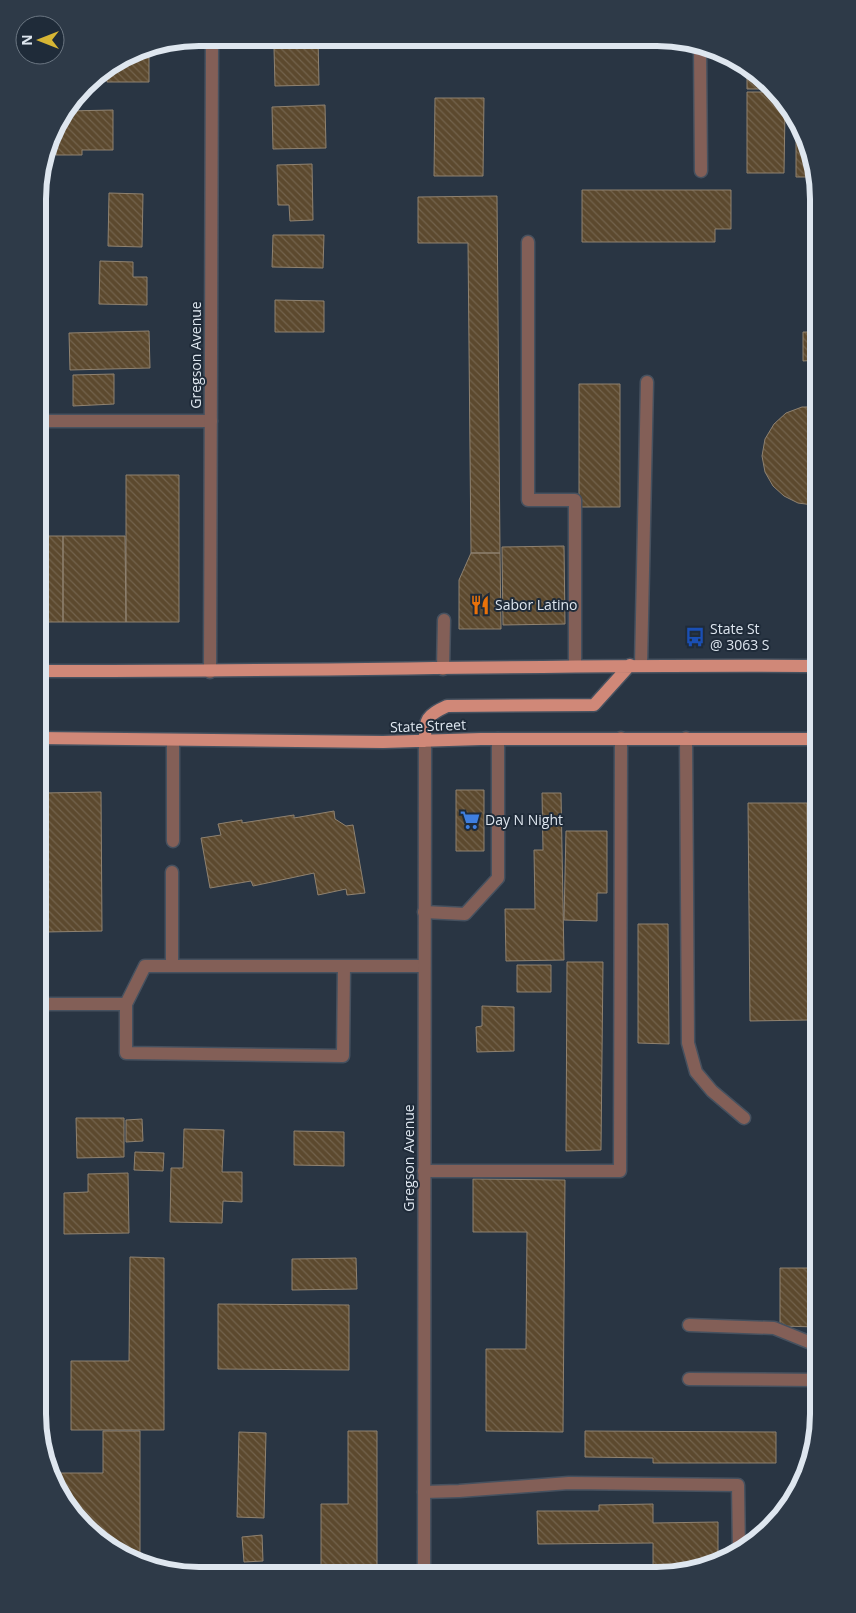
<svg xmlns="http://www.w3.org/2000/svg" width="856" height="1613" viewBox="0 0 856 1613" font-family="'Open Sans',sans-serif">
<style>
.building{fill:url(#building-back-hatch);stroke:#8f8270}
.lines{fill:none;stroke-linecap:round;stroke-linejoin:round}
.service-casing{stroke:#46515f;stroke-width:15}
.minor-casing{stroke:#46515f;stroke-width:15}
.primary-casing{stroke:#46515f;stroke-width:15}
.service{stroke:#835f57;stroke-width:12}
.minor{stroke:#835f57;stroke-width:12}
.primary{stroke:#d08878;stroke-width:12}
.labels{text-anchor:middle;stroke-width:4;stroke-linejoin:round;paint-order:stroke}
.street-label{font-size:14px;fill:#dee6ef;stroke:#1f2b39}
.poi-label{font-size:14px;fill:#dee6ef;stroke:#1f2b39;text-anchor:start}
.rim{fill:none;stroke:#dee6ef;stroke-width:6}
</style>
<defs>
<pattern id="building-back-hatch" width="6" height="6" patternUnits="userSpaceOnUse" patternTransform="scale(1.25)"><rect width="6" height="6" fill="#5c492e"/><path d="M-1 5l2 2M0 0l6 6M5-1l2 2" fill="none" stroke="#73634d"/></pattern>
</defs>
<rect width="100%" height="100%" fill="#293543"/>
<path class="building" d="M 290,38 L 318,38 L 319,85 L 275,86 L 274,48 L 291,47 Z
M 149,47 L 149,82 L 107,82 L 107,69 L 137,50 Z
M 747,69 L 764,78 L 771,89 L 747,89 Z
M 747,92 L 774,92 L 785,109 L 784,173 L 747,173 Z
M 435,98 L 484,98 L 483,176 L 434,176 Z
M 325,105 L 326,148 L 273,149 L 272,107 Z
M 113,110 L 113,150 L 82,150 L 82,155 L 56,155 L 55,126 L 67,111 Z
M 796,140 L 805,140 L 810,147 L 815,177 L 796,177 Z
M 44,160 L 49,160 L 48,190 L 39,190 L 39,178 Z
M 312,164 L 313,220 L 290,221 L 289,205 L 278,205 L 277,165 Z
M 582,190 L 731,190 L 731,229 L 715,229 L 715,242 L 582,242 Z
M 109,193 L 143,194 L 142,247 L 108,246 Z
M 497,196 L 500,553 L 471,553 L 468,243 L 418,243 L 418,197 Z
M 273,235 L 324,235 L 323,268 L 272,267 Z
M 100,261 L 133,262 L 133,277 L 147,277 L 147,305 L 99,304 Z
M 275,300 L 324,301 L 324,332 L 275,332 Z
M 149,331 L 150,368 L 70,370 L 69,333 Z
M 803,332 L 818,332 L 818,360 L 803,361 Z
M 114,374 L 114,404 L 73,406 L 73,375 Z
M 579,384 L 620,384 L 620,507 L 579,507 Z
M 802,407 L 818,407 L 818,503 L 813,505 L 798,503 L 784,496 L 773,486 L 765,472 L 762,456 L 765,439 L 774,424 L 786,413 Z
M 126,475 L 179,475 L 179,622 L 126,622 Z
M 38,536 L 63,536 L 63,622 L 38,622 Z
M 63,536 L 125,536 L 126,622 L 63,622 Z
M 564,546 L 565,624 L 503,625 L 502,547 Z
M 471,553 L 500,553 L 501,629 L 459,629 L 459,580 Z
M 456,790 L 484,790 L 484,851 L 456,851 Z
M 101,792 L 102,931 L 45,932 L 43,793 Z
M 542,793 L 561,793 L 564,960 L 506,961 L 505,909 L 535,909 L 534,850 L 543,850 Z
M 748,803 L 807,803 L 809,1020 L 750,1021 Z
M 334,811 L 335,819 L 346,826 L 353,825 L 365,893 L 347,895 L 346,889 L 318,895 L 314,873 L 253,886 L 251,881 L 210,888 L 201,838 L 221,835 L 218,824 L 242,820 L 242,823 L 294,815 L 294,818 Z
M 566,831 L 607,831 L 607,893 L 597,893 L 597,921 L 564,920 Z
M 638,924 L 668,924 L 669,1044 L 638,1043 Z
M 567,962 L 603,962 L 601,1150 L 566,1151 Z
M 517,965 L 551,965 L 551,992 L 517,992 Z
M 482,1006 L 514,1007 L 514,1051 L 477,1052 L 476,1027 L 482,1026 Z
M 76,1118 L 124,1118 L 124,1157 L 77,1158 Z
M 142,1119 L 143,1141 L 126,1142 L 126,1120 Z
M 184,1129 L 224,1130 L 222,1172 L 242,1172 L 242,1202 L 223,1201 L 222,1223 L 170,1222 L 171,1168 L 183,1168 Z
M 294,1131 L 344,1132 L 344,1166 L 294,1165 Z
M 135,1152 L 164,1153 L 163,1171 L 134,1170 Z
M 128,1173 L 129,1233 L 64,1234 L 64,1193 L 88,1192 L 88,1174 Z
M 473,1179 L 565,1180 L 563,1432 L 486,1431 L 486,1349 L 526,1349 L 527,1232 L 473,1232 Z
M 130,1257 L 164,1258 L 164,1430 L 71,1430 L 71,1361 L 129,1361 Z
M 356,1258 L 357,1289 L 292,1290 L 292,1259 Z
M 780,1268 L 818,1268 L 818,1327 L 780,1326 Z
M 218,1304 L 349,1305 L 349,1370 L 218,1369 Z
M 103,1431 L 140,1431 L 140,1563 L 128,1559 L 93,1536 L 59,1485 L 59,1473 L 103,1473 Z
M 348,1431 L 377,1431 L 377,1575 L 321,1575 L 321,1504 L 348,1504 Z
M 585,1431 L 776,1432 L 776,1463 L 653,1463 L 653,1458 L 585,1457 Z
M 239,1432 L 266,1433 L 264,1518 L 237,1517 Z
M 653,1504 L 653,1523 L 718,1522 L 718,1562 L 709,1567 L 653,1575 L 653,1543 L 538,1544 L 537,1511 L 599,1511 L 599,1505 Z
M 262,1535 L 263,1561 L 244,1562 L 242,1537 Z"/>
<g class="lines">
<defs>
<path id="service" d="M 528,242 L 528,500 L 575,500 L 575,666
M 39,421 L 211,421
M 641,665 L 647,382
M 443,669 L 444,620
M 686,738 L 688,1043 L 696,1072 L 712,1091 L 744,1118
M 173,841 L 173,740
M 424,912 L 465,914 L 498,878 L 498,739
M 172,966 L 172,872
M 38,1004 L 126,1004 L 126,1053 L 343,1056 L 344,966 L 424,966
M 126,1004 L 145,966 L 344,966
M 424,1171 L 620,1171 L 621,738
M 689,1325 L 774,1328 L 816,1345 L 818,1351
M 689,1379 L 818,1380
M 424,1492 L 459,1491 L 569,1483 L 738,1485 L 739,1552"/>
<path id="minor" d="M 700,46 L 701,171
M 210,672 L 212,38
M 424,1575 L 425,741"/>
<path id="primary" d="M 38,671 C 298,672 558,664 818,666
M 38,738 L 383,742 L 481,739 L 818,739
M 425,741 C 425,718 426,716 447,706 L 594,705 L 630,665"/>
</defs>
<use href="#service" class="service-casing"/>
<use href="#minor" class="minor-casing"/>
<use href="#primary" class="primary-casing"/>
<use href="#service" class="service"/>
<use href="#minor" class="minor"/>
<use href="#primary" class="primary"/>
</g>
<defs>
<symbol id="restaurant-bare" viewBox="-9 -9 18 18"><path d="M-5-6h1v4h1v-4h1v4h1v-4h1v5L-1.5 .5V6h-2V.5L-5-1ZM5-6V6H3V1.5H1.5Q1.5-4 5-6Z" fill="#e8710a" stroke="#1f2b39" stroke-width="2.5" paint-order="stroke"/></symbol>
<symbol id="bus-bare" viewBox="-9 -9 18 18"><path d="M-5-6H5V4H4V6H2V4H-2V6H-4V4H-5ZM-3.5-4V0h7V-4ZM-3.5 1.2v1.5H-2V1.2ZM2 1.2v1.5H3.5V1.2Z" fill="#1a4fb4" stroke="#1f2b39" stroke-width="2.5" paint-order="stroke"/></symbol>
<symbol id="supermarket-bare" viewBox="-9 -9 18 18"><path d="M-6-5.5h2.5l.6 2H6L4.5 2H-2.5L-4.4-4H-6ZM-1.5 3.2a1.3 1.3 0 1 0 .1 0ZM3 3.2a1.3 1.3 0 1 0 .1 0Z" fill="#3f7fe0" stroke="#1f2b39" stroke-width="2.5" paint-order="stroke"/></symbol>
</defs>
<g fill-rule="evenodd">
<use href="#restaurant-bare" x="466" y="591" width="28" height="28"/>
<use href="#bus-bare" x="681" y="623" width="28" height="28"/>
<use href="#supermarket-bare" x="456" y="806" width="28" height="28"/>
</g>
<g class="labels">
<g class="street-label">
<text transform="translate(196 355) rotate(-90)" y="5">Gregson Avenue</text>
<text transform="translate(428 726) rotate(-2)" y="5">State Street</text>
<text transform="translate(409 1158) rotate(-90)" y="5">Gregson Avenue</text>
</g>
<g class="poi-label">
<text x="495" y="610">Sabor Latino</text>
<text x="710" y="634">State St<tspan x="710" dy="16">@ 3063 S</tspan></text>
<text x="485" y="825">Day N Night</text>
</g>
</g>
<path d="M0 0H856V1613H0ZM199 46H657A153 153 0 0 1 810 199V1414A153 153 0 0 1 657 1567H199A153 153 0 0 1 46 1414V199A153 153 0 0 1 199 46Z" fill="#2e3a48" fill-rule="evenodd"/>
<path class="rim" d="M199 46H657A153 153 0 0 1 810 199V1414A153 153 0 0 1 657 1567H199A153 153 0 0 1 46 1414V199A153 153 0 0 1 199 46Z"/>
<g transform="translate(40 40) rotate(270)"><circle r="24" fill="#1f2b39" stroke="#6b7682"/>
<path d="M0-4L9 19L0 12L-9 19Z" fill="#d6b534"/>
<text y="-8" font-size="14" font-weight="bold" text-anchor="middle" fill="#dee6ef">N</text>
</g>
</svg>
